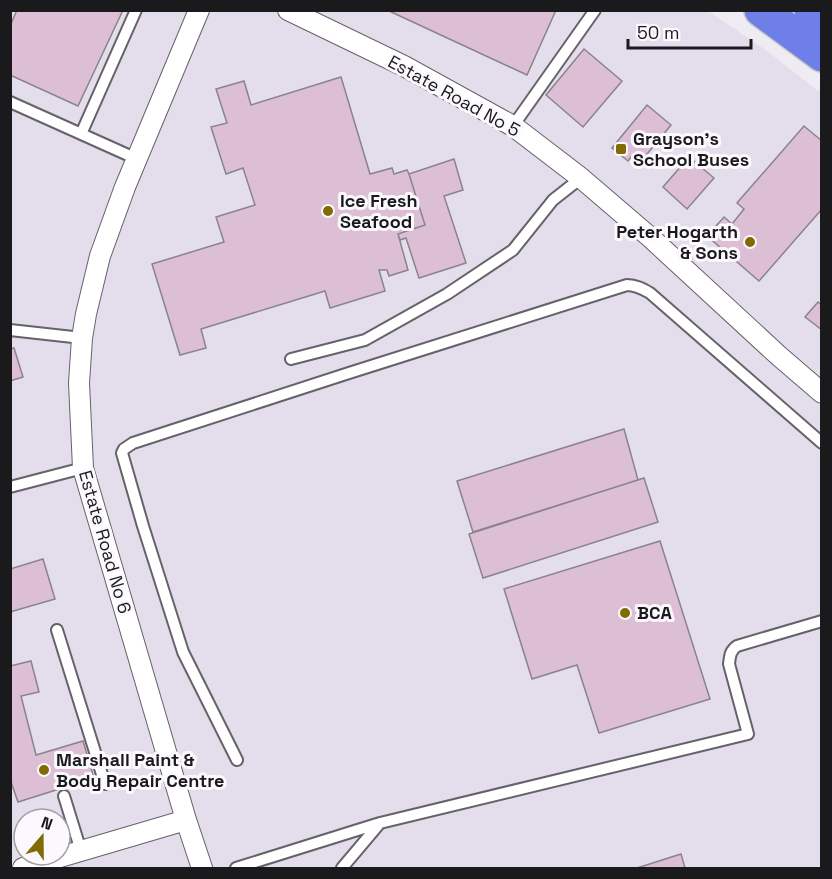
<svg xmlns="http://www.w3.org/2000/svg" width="832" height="879" viewBox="0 0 832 879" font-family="'Space Grotesk',sans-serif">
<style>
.built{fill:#e3ddec;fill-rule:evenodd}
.building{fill:#dcbfd5;stroke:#8a8489;stroke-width:1.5}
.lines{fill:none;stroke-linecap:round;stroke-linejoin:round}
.lane-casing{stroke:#656269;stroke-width:14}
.street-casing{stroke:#656269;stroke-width:22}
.highway-casing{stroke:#c8c8c9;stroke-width:36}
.lane{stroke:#fff;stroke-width:10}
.street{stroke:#fff;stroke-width:20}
.highway{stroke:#6e7fe7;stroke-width:33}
.poi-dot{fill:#816b05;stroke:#fbf9fe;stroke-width:2}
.labels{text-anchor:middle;stroke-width:6;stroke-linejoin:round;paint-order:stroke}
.street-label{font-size:18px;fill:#1a191c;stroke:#fbf9fe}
.poi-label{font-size:18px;font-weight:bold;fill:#1a191c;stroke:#fbf9fe;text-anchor:start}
</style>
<rect width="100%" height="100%" fill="#eeebf3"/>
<path class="built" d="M 10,11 L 708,11 L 767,51 L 818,91 L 821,87 L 821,868 L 11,868 ZM 24,819 L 60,819 L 60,855 L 24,855 Z"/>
<path class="building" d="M 17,10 L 123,10 L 78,106 L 10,75 L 10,26 Z
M 387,10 L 556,10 L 527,75 Z
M 584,49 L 622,81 L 583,127 L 546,95 Z
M 341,77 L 370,174 L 392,168 L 394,174 L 407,170 L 409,174 L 425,225 L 398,234 L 408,270 L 389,276 L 387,270 L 379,270 L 385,291 L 330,308 L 325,291 L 201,329 L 206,348 L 180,355 L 152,264 L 224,242 L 216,217 L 255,205 L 243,168 L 226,174 L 211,127 L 227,123 L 216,89 L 244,81 L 251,105 Z
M 647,105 L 671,125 L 643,159 L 634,153 L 628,161 L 612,148 Z
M 804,126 L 822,141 L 822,209 L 759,281 L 707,236 L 724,217 L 732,224 L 744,209 L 737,203 Z
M 689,157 L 714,178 L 687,209 L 663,187 Z
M 454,159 L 463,190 L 444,196 L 466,263 L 419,278 L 406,238 L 400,240 L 398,234 L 425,225 L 409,174 Z
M 818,302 L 822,305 L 822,330 L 805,317 Z
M 14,348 L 23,377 L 10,381 L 10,349 Z
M 624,429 L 638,480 L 473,532 L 457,481 Z
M 644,478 L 658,522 L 483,578 L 469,534 Z
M 660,541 L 710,699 L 599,733 L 577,665 L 532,679 L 504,589 Z
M 43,559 L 55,599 L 10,612 L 10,569 Z
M 31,661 L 39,692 L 21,696 L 36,755 L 83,741 L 94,778 L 18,802 L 10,779 L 10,666 Z
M 134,777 L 141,780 L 137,789 L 131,786 Z
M 681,854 L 685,868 L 637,868 Z"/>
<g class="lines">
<defs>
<path id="lane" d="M 10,102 L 137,159
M 513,126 L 595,10
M 81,134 L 136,10
M 10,330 L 82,338
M 291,359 L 365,340 L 447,294 L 513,250 L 553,200 L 581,178
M 10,487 L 83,468
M 57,630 L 105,784
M 237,760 L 183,652 L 143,526 L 122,453 L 124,449 L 133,443 L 349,373 L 627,285 C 636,285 643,289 650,293 L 822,443
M 64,796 L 81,851
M 236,868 L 380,823 L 748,734 L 729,664 C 730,656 730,651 737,646 L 822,621
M 342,868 L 380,823"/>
<path id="street" d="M 199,10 L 125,187 L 100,256 L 86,314 L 82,338 L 79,383 L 83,468 L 186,820 L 202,868
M 288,10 L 404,66 L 513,126 L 581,178 L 651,238 L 779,356 L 822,393
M 23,868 L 186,820"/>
<path id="highway" d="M 761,10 L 822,55
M 811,10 L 822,18"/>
</defs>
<use href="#lane" class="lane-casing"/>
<use href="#street" class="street-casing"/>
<use href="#highway" class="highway-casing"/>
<use href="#lane" class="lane"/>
<use href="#street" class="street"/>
<use href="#highway" class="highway"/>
</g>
<g class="poi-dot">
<rect x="615" y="143" width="12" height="12" rx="3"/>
<circle cx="328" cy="211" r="6"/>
<circle cx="750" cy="242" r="6"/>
<circle cx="625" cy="613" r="6"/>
<circle cx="44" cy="770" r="6"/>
</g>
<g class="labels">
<g class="street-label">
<text transform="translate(454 96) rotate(29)" y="6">Estate Road No 5</text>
<text transform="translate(105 542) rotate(74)" y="6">Estate Road No 6</text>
</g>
<g class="poi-label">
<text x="633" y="145">Grayson's<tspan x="633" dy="21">School Buses</tspan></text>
<text x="340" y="207">Ice Fresh<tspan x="340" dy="21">Seafood</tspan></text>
<text x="738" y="238" text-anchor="end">Peter Hogarth<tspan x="738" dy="21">&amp; Sons</tspan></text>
<text x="637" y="619">BCA</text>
<text x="56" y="766">Marshall Paint &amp;<tspan x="56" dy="21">Body Repair Centre</tspan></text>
</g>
</g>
<rect width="832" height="879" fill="none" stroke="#1a191c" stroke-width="24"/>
<g transform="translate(42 837) rotate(20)"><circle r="28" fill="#fbf9fe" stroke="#a19fa4" stroke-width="1.5"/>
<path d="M0-4.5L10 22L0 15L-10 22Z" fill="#816b05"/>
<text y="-9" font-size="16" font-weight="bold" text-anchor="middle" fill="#1a191c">N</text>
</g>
<path d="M628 39v9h123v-9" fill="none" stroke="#1a191c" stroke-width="3"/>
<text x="637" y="39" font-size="18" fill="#1a191c" stroke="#fbf9fe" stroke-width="4.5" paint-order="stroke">50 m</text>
</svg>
